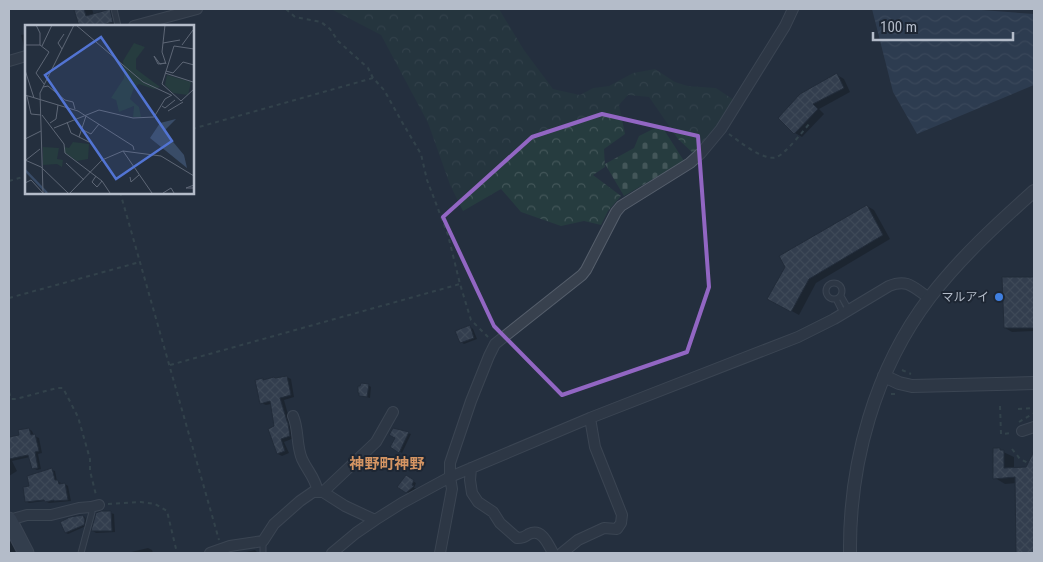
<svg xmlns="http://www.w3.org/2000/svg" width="1043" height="562" viewBox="0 0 1043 562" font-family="'Roboto Condensed','Noto Sans JP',sans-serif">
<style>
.forest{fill:url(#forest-crowns)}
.cemetery{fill:url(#cemetery-stones)}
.water{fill:url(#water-waves)}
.shadow{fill:#0007}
.building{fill:url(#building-cross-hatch);stroke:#1f2835}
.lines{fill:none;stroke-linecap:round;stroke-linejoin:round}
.service-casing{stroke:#565f6c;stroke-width:7}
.minor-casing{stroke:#565f6c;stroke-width:12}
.tertiary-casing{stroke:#565f6c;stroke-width:14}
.secondary-casing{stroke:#565f6c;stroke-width:17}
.path{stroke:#44595c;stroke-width:2;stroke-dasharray:4 4;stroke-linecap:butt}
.service{stroke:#38414e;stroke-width:5}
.minor{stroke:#38414e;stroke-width:10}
.tertiary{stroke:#38414e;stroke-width:12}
.secondary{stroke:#465061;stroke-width:15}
.marked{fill:none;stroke:#9266c3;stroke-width:4;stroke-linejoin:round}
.shop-dot{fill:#3f7fe0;stroke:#1d2633;stroke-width:2}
.labels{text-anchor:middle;stroke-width:4;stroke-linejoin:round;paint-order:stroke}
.poi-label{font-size:12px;fill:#b4bcc9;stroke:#1d2633;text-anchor:end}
.quarter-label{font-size:15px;font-weight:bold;fill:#d59563;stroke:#1d2633}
.inset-river{fill:none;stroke:#394c67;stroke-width:2.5}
.inset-road{fill:none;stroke:#5e6776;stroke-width:1}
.view{fill:#5274d3;fill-opacity:0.15;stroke:#5274d3;stroke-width:2.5}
.inset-edge{fill:none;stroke:#b4bcc9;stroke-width:2.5}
</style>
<defs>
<pattern id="forest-crowns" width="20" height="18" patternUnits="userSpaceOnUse" patternTransform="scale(1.25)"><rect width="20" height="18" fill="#263c3f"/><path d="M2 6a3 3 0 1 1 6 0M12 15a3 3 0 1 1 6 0" fill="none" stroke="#435659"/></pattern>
<pattern id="cemetery-stones" width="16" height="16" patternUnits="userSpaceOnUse" patternTransform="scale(1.25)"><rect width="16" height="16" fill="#263c3f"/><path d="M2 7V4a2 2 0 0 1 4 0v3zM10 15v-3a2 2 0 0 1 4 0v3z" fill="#435659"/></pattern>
<pattern id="water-waves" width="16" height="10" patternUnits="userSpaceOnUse" patternTransform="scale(1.25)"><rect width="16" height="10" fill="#394c67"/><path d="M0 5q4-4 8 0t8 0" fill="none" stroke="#53647b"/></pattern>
<pattern id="building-cross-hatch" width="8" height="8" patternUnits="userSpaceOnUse" patternTransform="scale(1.25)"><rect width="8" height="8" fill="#455162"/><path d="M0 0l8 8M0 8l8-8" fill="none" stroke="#5d6877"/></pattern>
</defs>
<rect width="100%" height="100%" fill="#242f3e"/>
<path class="forest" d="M 331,9 L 499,9 L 524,50 L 553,89 L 580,95 L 593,88 L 609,86 L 633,73 L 655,69 L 675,82 L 688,86 L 716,88 L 734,100 L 711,135 L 694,154 L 678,139 L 649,97 L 628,95 L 619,105 L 625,134 L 604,149 L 605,167 L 593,175 L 621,196 L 608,211 L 601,225 L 584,221 L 561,226 L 521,212 L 501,189 L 463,211 L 450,185 L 428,123 L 381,35 Z"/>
<path class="cemetery" d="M 661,125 L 684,161 L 624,196 L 605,164 L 634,148 L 639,136 Z"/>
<path class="water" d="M 872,9 L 968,9 L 1034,14 L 1034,85 L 917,134 L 893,92 Z"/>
<path class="shadow" d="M 76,9 L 92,9 L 94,15 L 110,10 L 114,13 L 117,25 L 111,26 L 81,26 Z
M 26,34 L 26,48 L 24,47 L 21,35 Z
M 837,75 L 844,79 L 850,92 L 819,109 L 824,114 L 802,137 L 795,133 L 779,118 Z
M 867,206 L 874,210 L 890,239 L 816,283 L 799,315 L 768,298 Z
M 1034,278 L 1034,331 L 1012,332 L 1005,328 L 1003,279 Z
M 470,327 L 473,329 L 477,339 L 464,344 L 461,342 Z
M 287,377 L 291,379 L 294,397 L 284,400 L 291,425 L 292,426 L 294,438 L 284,442 L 289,453 L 282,456 L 278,454 L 275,427 L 271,404 L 266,405 L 261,403 L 263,379 L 265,380 Z
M 368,385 L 371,387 L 370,398 L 360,395 Z
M 29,429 L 32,431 L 34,436 L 39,438 L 42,453 L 38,454 L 41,469 L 37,470 L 33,468 L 30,457 L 12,461 L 17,471 L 9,476 L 9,438 L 21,436 Z
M 408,433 L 411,434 L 402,453 L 392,447 Z
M 999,450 L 1014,457 L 1014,469 L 1027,468 L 1030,461 L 1034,463 L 1034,553 L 1017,553 L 1017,483 L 1005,484 L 995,478 Z
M 52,470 L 55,471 L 57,481 L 61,483 L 62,485 L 65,484 L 68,486 L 71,501 L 49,503 L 45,501 L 29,503 L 26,501 L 31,487 Z
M 406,477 L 416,483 L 414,488 L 416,488 L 410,494 L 399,487 Z
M 111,513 L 114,514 L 115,532 L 96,533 L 93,531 Z
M 83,516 L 85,517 L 87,522 L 86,526 L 68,534 L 66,533 L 62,522 Z
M 9,538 L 11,540 L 18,553 L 9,553 Z
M 148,548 L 152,550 L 153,553 L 127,553 Z
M 255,550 L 258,553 L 241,553 Z"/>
<path class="building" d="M 79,9 L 84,9 L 86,16 L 110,9 L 113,22 L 99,26 L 79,26 L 74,10 Z
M 837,73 L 844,88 L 813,104 L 818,109 L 794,134 L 778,118 L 800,94 Z
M 867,205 L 883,235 L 809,279 L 791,312 L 767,299 L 785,267 L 779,256 Z
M 1002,277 L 1034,277 L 1034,328 L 1004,328 Z
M 470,325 L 474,338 L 460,343 L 455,331 Z
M 287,376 L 291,395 L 280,398 L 287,421 L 288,423 L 290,436 L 281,439 L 285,451 L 277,454 L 268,429 L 274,426 L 270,401 L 260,404 L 255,380 L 263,378 L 263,380 L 274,377 L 275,378 Z
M 361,383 L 369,384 L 367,397 L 359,396 L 359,393 L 358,393 L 358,386 L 360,386 Z
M 29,428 L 31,435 L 35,434 L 39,451 L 35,452 L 38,468 L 32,469 L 28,455 L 9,459 L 9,437 L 19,435 L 18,430 Z
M 393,428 L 409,432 L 399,453 L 390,447 L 395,438 L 389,435 Z
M 993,448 L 1000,448 L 1000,450 L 1004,450 L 1004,468 L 1026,467 L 1034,451 L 1034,553 L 1016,553 L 1015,477 L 993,479 Z
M 52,468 L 55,480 L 58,480 L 59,484 L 65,483 L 68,500 L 54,501 L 54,500 L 45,502 L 44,500 L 25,502 L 23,487 L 29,486 L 27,476 Z
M 406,475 L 414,480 L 412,485 L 414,486 L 406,493 L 397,487 Z
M 101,511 L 111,511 L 112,531 L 91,531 L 96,513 Z
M 83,515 L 85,520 L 84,525 L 65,533 L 60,522 L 70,517 Z"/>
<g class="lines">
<defs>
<path id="service" d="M 114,9 L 118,26
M826 291a8 8 0 1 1 16 0a8 8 0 1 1-16 0Z
M 841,296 L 849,310
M 836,299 L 843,313
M 81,553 L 92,512 L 91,507
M 263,553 L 263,541"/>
<path id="minor" d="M 134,26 L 197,9
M 9,61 L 26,56
M 293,416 C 299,429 296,445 302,459 C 308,472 315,477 318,492
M 1022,431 L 1034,427
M 471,468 L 470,480 L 472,493 L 478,502 L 493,512 L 500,523 L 517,538 C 523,538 524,537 529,534 C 542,528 548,544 553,553
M 323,492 L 376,442 L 393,412
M 9,520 L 27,515 L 51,515 L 79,508 L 91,507 L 99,505
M 210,553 L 230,546 L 263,541 L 274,524 L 300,501 L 313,492 L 323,492 L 345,506 L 375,520
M 332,553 L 356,533 L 375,520 L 402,503 L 450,477 L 590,418 L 798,337 L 834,319 L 889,286 C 908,278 914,288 929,298
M 440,553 L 452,489 L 450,477 L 450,463 L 471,401 L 489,356 L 495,344 L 582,275 L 586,270 L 616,212 L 621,206 L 690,163 L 701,153 L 721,129 L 785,26 L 793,9
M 562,553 L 578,540 L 604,528 L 617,529 L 621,523 L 622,515 L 595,447 L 590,418"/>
<path id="tertiary" d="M 884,376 L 899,383 L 912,386 L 1034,383
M 850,553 C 849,463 875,369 930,297 C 961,257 997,224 1034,191"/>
<path id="secondary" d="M 9,520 L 26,553"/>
</defs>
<use href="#service" class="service-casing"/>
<use href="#minor" class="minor-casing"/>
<use href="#tertiary" class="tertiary-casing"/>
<use href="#secondary" class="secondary-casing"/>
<path class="path" d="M 286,9 L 295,17 L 321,22 L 330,29 L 338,41 L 368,68 L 373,78 L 384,90 L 402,122 L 421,154 L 427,180 L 448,235 L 460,284 L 471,320 L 488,337
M 192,129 L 373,78
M 729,134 C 739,141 764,162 777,157 C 786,153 803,131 810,123
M 9,181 L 26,176
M 120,192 L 219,540
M 9,298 L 140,262
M 170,365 L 460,284
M 902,370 L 911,374
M 9,392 L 11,399 L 16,399 L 57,388 L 63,388 L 78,417 L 90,459 L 90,471 L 96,495
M 891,394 L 897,394
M 1000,406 L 1001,434 L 1012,433
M 1018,409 L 1034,408
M 1019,422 L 1034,413
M 1012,449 L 1020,459 L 1028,463
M 108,504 L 141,502 L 155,504 L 167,511 L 177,553"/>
<use href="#service" class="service"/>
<use href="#minor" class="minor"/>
<use href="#tertiary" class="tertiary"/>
<use href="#secondary" class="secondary"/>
</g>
<path d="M0 0H1043V562H0ZM 602,114 L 698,136 L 709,287 L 687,352 L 562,395 L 494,326 L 443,217 L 532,137 Z" fill="#242f3e" fill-opacity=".55" fill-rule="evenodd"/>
<path class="marked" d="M 602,114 L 698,136 L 709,287 L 687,352 L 562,395 L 494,326 L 443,217 L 532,137 Z"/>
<circle class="shop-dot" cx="999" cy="297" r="5"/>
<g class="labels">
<g class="poi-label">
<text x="989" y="301">マルアイ</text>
</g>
<g class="quarter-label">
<text x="387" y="469">神野町神野</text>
</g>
</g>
<g transform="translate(25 25)">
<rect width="169" height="169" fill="#242f3e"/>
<path d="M 109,18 L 120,22 L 111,34 L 111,44 L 135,62 L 129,64 L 114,59 L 109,63 L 105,74 L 114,82 L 116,92 L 108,92 L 109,81 L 94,87 L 91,75 L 86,73 L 99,53 L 98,36 ZM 48,117 L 64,119 L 63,134 L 52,136 L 39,127 L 39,122 L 44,123 Z" fill="#263c3f"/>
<path d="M 142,50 L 166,57 L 163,70 L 148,68 L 140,60 ZM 18,122 L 34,123 L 32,134 L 38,135 L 37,142 L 32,139 L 18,140 Z" fill="#263c3f"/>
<path d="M 151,94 L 139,106 L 159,130 L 162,143 L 125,113 L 135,98 Z" fill="#394c67"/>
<path class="inset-river" d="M 0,145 L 22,168"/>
<path class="inset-road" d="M 11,0 L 15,8 L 15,20M 51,0 L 118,57 L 146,70M 140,0 L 137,27 L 141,39M 138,18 L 155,15M 0,20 L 15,20 L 24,27 L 11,48 L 19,59M 157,20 L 168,5M 17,21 L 27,0M 37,24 L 33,18 L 39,9M 169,24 L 149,21 L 137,59 L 156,76 L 169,64M 141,38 L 135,39 L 129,31 L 133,39 L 141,38M 0,45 L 9,73M 141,46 L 148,48 L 158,37 L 169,40M 140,48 L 168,57M 18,62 L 23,61 L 40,75 L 48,77 L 50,84M 0,70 L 53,86 L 108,121 L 109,125M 2,71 L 6,89 L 16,90M 137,81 L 140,83 L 150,75M 143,86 L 158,77M 17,90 L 39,119 L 40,128 L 77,156 L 85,168M 42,97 L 46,108 L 64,117M 25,98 L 31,94 L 33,80M 29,103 L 74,85 L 108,93 L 129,92 L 140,74 L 147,70M 58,105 L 66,109 L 74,99M 54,112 L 61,91M 0,114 L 16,106M 98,126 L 127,168M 0,135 L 16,142 L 43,168M 1,135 L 15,124M 41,138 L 59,155M 71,151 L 67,157 L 72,162 L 77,156M 105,152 L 106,157 L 114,150M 0,158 L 6,155 L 18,168M 169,160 L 161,163 L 169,163M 18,168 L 15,68 L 49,0M 45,168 L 77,135 L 98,126 L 136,131 L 169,151M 138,168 L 146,163 L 149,168"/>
<path class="view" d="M 76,12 L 147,116 L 91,154 L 20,50 Z"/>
<rect width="169" height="169" class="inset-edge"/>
</g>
<rect width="1043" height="562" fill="none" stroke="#b4bcc9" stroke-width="20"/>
<path d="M873 32v8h140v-8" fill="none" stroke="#b4bcc9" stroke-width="2.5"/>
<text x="880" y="32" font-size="15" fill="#b4bcc9" stroke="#1d2633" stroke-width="4" paint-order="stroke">100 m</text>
</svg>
